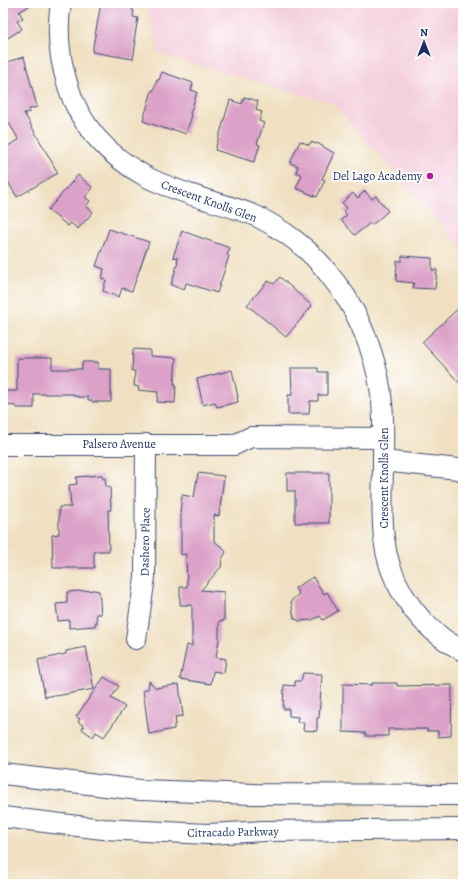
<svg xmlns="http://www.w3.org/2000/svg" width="466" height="887" viewBox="0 0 466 887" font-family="Alegreya,serif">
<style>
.built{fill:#f4cfdd}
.building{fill:#dca1c8}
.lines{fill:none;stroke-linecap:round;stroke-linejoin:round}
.minor-casing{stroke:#3b4a6d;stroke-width:22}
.minor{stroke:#fff;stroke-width:20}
.poi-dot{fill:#b5179e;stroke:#fff;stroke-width:1.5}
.labels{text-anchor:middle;stroke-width:3.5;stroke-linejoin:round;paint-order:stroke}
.poi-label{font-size:12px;fill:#1b2f5e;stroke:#fff;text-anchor:end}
.street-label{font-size:12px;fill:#1b2f5e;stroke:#fff}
</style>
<rect width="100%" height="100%" fill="#fff"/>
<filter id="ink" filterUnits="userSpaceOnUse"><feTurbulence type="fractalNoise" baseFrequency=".025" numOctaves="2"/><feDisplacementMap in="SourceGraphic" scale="8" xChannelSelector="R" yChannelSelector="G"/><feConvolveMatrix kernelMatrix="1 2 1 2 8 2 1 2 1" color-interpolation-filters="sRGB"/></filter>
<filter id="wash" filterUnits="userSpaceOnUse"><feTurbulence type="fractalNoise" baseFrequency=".012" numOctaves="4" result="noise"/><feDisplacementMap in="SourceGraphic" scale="16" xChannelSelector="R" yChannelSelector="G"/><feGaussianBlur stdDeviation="0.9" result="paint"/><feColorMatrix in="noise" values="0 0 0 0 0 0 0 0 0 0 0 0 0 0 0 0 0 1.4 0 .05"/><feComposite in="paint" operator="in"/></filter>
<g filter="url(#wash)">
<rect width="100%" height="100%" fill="#f0e0c1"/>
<path class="built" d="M 146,3 L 463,3 L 463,249 L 332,103 L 159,54 Z"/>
<g id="blocks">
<path class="building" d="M 3,3 L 34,3 L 19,12 L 23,18 L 17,21 L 22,29 L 3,41 Z
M 101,3 L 130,3 L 129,7 L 133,8 L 132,10 L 134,11 L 133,17 L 138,18 L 134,41 L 136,41 L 133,59 L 92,52 Z
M 24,57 L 37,107 L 29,109 L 30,112 L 24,113 L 58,173 L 17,197 L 5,177 L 8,175 L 3,167 L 3,151 L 7,149 L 6,147 L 19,140 L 6,118 L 3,119 L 3,63 Z
M 162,72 L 193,83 L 191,90 L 197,92 L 190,114 L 192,115 L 186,134 L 172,129 L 172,131 L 143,121 L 152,90 L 154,90 L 157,80 L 159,80 Z
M 244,97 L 258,101 L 256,110 L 262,112 L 259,121 L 264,123 L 257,144 L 260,145 L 254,162 L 215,150 L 230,100 L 242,104 Z
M 300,141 L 309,145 L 311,142 L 316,144 L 317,143 L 334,153 L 322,179 L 325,180 L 317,197 L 296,188 L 302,175 L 296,172 L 298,166 L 290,163 Z
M 78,175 L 93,188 L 85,197 L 90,201 L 86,206 L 93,212 L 78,229 L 71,223 L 68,226 L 48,210 Z
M 365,191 L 372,199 L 376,196 L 388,211 L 372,225 L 370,223 L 355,235 L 341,220 L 347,215 L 343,211 L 347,208 L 342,203 L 353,193 L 358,198 Z
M 109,229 L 149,242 L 132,291 L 122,288 L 119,297 L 103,291 L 106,280 L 102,279 L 104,269 L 96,266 Z
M 182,231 L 230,248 L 227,255 L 229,256 L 217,293 L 186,283 L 184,290 L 171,285 L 178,262 L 177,262 L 178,258 L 173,257 Z
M 402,256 L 432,258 L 432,270 L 437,270 L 435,289 L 413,288 L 414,283 L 396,281 L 397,261 L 402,261 Z
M 280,277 L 312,306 L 286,337 L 247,305 L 268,281 L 274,284 Z
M 463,304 L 463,349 L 458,354 L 463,360 L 463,387 L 422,342 Z
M 133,349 L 150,350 L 150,356 L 176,358 L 174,384 L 176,384 L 175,403 L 157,402 L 158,392 L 138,390 L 139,387 L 134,386 L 135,371 L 132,371 Z
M 17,358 L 52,358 L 52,369 L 82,369 L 82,362 L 98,362 L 98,369 L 111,369 L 111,402 L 92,402 L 92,400 L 88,400 L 88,397 L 78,397 L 78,396 L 74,396 L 74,394 L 34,394 L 34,408 L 17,408 L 16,406 L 4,405 L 4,391 L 17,391 Z
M 291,368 L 318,368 L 318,372 L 327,372 L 327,395 L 318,395 L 318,401 L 310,401 L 309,414 L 288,414 L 288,395 L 292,395 Z
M 232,370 L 238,397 L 237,397 L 238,402 L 217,407 L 215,402 L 203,405 L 197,379 Z
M 198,473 L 224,476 L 219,516 L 214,515 L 214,541 L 222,547 L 226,552 L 222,559 L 221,567 L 201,590 L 224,592 L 224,621 L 219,621 L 219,640 L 216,657 L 226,659 L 224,673 L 213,671 L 211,684 L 180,679 L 187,645 L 192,646 L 192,605 L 189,605 L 187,606 L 187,605 L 180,605 L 180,587 L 187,587 L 186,554 L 181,555 L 181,513 L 180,513 L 182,495 L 194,497 Z
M 287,473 L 329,473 L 329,523 L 295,523 L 295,491 L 287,491 Z
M 102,475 L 103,479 L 105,478 L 106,487 L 110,487 L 111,510 L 108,510 L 109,551 L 94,551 L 94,568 L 53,568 L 52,535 L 59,534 L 59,507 L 71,507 L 69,485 L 77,484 L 76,477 Z
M 313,577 L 324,594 L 327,592 L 338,611 L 323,620 L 320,616 L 312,620 L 299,621 L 294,618 L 291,601 L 299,594 L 295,588 Z
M 94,590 L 99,591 L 101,614 L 96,614 L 97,623 L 95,623 L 95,626 L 69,628 L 69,620 L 58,621 L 56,604 L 67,603 L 67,592 Z
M 86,647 L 94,689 L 56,696 L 55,695 L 45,697 L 38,660 L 66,654 L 66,651 Z
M 303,673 L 322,674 L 319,718 L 317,718 L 317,731 L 303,730 L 304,722 L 297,722 L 298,717 L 289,716 L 289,709 L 283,709 L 284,685 L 295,686 L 295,681 L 301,681 Z
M 104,677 L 119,686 L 111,698 L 125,707 L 104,737 L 96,732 L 93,737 L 82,729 L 84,726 L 78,722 L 80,719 L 76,717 Z
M 149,681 L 156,688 L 179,684 L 183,716 L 175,717 L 176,724 L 174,724 L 174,729 L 149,734 L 143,690 L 148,689 Z
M 372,683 L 397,683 L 397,686 L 452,685 L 451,736 L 438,737 L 438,731 L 427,731 L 427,729 L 388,729 L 388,736 L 366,736 L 366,733 L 343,732 L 343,684 L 372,685 Z"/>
</g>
</g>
<g filter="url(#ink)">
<use href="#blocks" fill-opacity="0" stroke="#3b4a6d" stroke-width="1"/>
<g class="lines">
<defs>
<path id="minor" d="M 61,3 C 56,32 59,58 68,86 C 80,126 109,156 145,176 C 163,186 184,192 204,199 C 221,204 240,209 256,216 C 282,229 310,249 328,273 C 334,281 340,288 346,297 C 365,328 379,367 382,403 C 384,422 383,440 383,458 C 383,485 381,512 384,538 C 388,578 412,617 445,640 C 451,644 457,647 463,651
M 3,445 L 234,445 L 251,437 L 383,438
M 383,461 L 458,469 L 463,471
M 136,639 L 145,577 L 146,444
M 3,774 L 140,790 L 254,794 L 463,795
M 3,817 L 103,829 L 208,834 L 264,831 L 463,829"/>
</defs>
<use href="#minor" class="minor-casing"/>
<use href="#minor" class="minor"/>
</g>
</g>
<circle class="poi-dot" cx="430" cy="176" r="4"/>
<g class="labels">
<g class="poi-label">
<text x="422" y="180">Del Lago Academy</text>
</g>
<g class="street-label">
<text transform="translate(209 201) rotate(20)" y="4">Crescent Knolls Glen</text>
<text x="119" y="448">Palsero Avenue</text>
<text transform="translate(384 478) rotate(-90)" y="4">Crescent Knolls Glen</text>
<text transform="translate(145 542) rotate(-89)" y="4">Dashero Place</text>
<text transform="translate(233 832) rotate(-1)" y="4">Citracado Parkway</text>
</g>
</g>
<rect width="466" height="887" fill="none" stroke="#fff" stroke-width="16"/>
<g transform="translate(424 42)" stroke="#ffffff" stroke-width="3" paint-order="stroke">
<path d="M0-3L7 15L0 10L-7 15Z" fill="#1b2f5e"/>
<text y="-6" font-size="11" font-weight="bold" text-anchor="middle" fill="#1b2f5e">N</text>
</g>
</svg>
